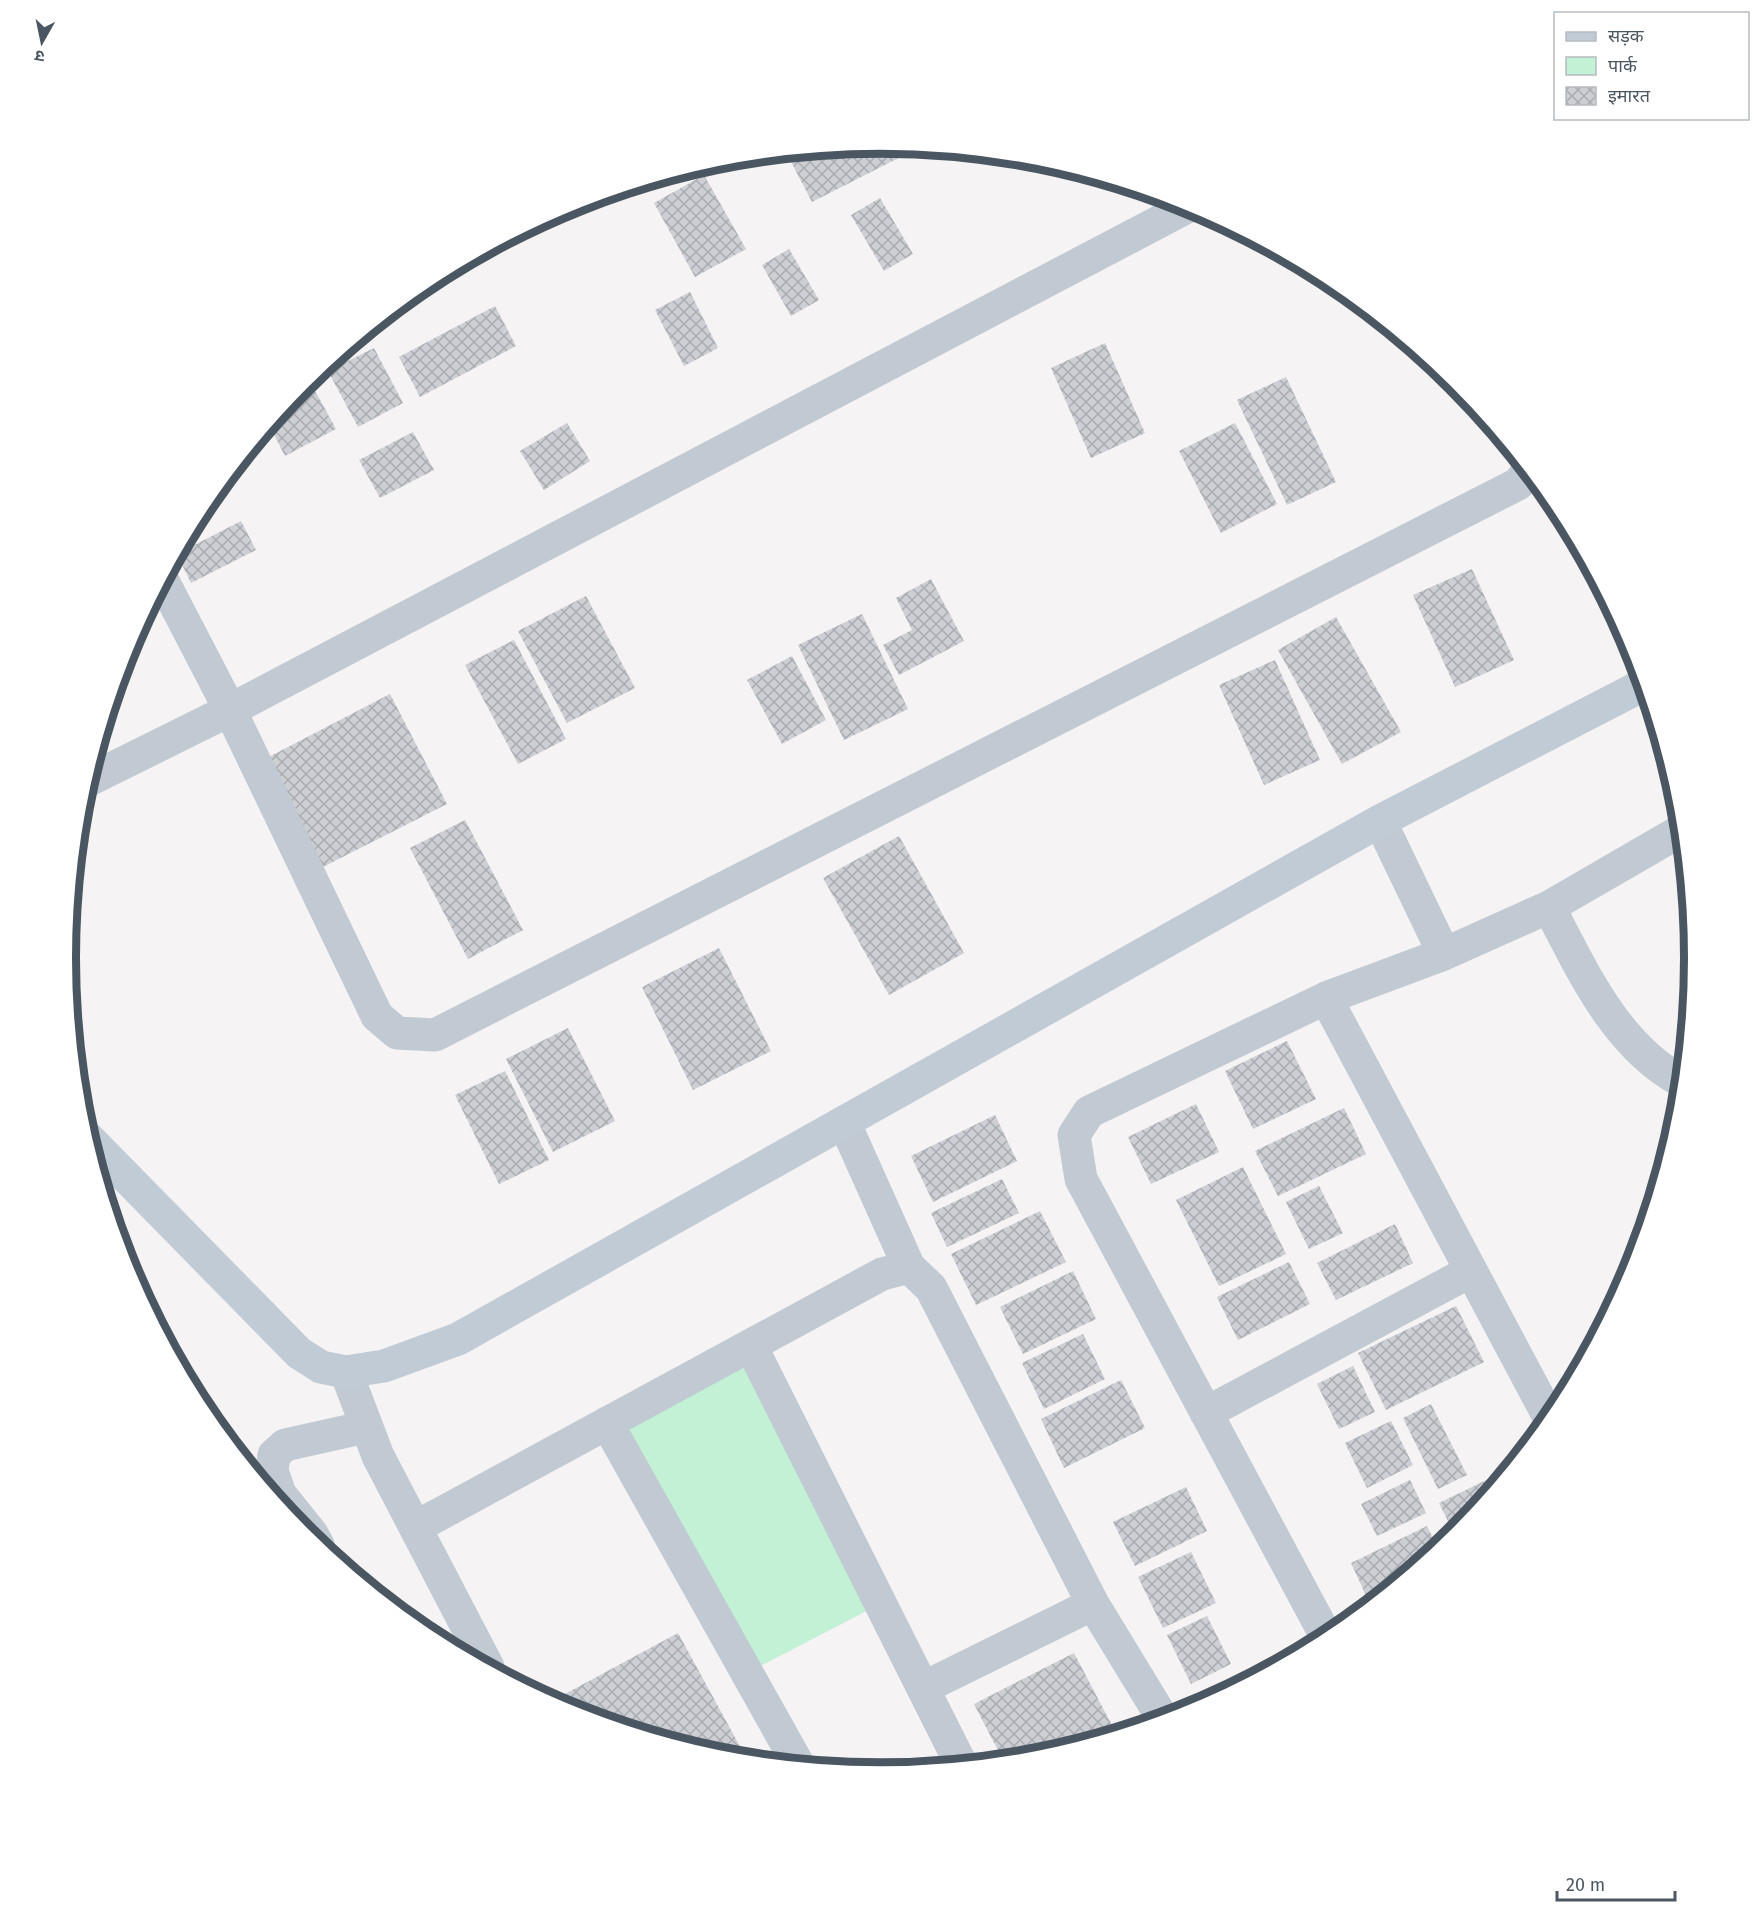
<svg xmlns="http://www.w3.org/2000/svg" width="1761" height="1915" viewBox="0 0 1761 1915" font-family="'Fira Sans','Noto Sans Devanagari',sans-serif">
<style>
.park{fill:#c3f1d5}
.building{fill:url(#building-cross-hatch)}
.lines{fill:none;stroke-linecap:round;stroke-linejoin:round}
.street{stroke:#c1cad2;stroke-width:33}
.secondary{stroke:#c1cbd6;stroke-width:33}
.rim{fill:none;stroke:#4a5661;stroke-width:8}
</style>
<defs>
<pattern id="building-cross-hatch" width="8" height="8" patternUnits="userSpaceOnUse" patternTransform="scale(1.5)"><rect width="8" height="8" fill="#cdcfd5"/><path d="M0 0l8 8M0 8l8-8" fill="none" stroke="#a8abb0"/></pattern>
</defs>
<rect width="100%" height="100%" fill="#f5f3f3"/>
<path class="park" d="M 744,1341 L 882,1603 L 745,1674 L 607,1412 Z"/>
<path class="building" d="M 881,143 L 920,147 L 812,202 L 786,152 Z
M 704,175 L 746,249 L 695,277 L 654,203 Z
M 880,198 L 913,254 L 884,271 L 851,215 Z
M 789,249 L 819,300 L 791,316 L 762,265 Z
M 690,292 L 718,348 L 684,366 L 655,310 Z
M 495,306 L 516,346 L 420,397 L 399,357 Z
M 1105,343 L 1145,433 L 1091,458 L 1051,368 Z
M 374,348 L 403,403 L 358,427 L 328,371 Z
M 1286,377 L 1336,482 L 1287,505 L 1237,400 Z
M 308,378 L 336,429 L 285,456 L 269,425 Z
M 567,423 L 590,461 L 544,490 L 520,451 Z
M 1235,423 L 1277,504 L 1221,533 L 1179,451 Z
M 413,432 L 434,470 L 380,498 L 359,460 Z
M 215,491 L 218,496 L 206,502 Z
M 241,521 L 256,550 L 191,583 L 177,554 Z
M 1472,569 L 1514,660 L 1455,687 L 1413,595 Z
M 931,579 L 964,641 L 899,675 L 883,645 L 912,630 L 896,598 Z
M 586,596 L 635,688 L 567,723 L 518,631 Z
M 862,614 L 908,709 L 844,740 L 798,645 Z
M 1336,617 L 1401,732 L 1342,764 L 1278,650 Z
M 514,640 L 566,739 L 518,764 L 465,665 Z
M 792,656 L 826,720 L 782,744 L 747,680 Z
M 1275,660 L 1320,760 L 1264,785 L 1219,685 Z
M 390,694 L 447,804 L 319,869 L 263,760 Z
M 465,820 L 523,930 L 468,959 L 410,848 Z
M 899,836 L 964,953 L 889,995 L 823,878 Z
M 719,948 L 771,1051 L 693,1090 L 642,987 Z
M 568,1028 L 615,1121 L 553,1152 L 506,1059 Z
M 1287,1041 L 1316,1099 L 1253,1129 L 1225,1071 Z
M 505,1071 L 549,1160 L 499,1184 L 455,1095 Z
M 1196,1104 L 1219,1152 L 1151,1184 L 1128,1137 Z
M 1344,1108 L 1366,1154 L 1278,1196 L 1255,1151 Z
M 995,1115 L 1017,1161 L 933,1202 L 911,1156 Z
M 1243,1167 L 1286,1254 L 1219,1286 L 1176,1200 Z
M 1002,1179 L 1019,1213 L 947,1247 L 931,1213 Z
M 1319,1186 L 1343,1233 L 1309,1249 L 1286,1202 Z
M 1040,1211 L 1066,1262 L 976,1305 L 951,1254 Z
M 1395,1224 L 1413,1263 L 1336,1300 L 1317,1263 Z
M 1289,1262 L 1310,1304 L 1238,1340 L 1217,1297 Z
M 1073,1271 L 1096,1319 L 1023,1354 L 1000,1307 Z
M 1456,1306 L 1484,1362 L 1386,1410 L 1358,1353 Z
M 1083,1334 L 1105,1379 L 1044,1409 L 1022,1363 Z
M 1353,1366 L 1375,1412 L 1339,1429 L 1317,1384 Z
M 1121,1380 L 1145,1428 L 1064,1468 L 1041,1419 Z
M 1431,1404 L 1467,1475 L 1438,1489 L 1403,1418 Z
M 1391,1421 L 1413,1465 L 1367,1488 L 1345,1443 Z
M 1509,1469 L 1456,1534 L 1455,1535 L 1439,1503 Z
M 1410,1480 L 1426,1513 L 1377,1536 L 1361,1504 Z
M 1186,1487 L 1207,1531 L 1135,1566 L 1113,1522 Z
M 1427,1526 L 1438,1548 L 1370,1604 L 1351,1563 Z
M 1191,1552 L 1216,1603 L 1163,1628 L 1138,1577 Z
M 1207,1616 L 1231,1664 L 1191,1684 L 1167,1635 Z
M 678,1633 L 743,1752 L 733,1757 L 721,1756 L 568,1710 L 552,1701 Z
M 1074,1653 L 1116,1733 L 1039,1756 L 1003,1760 L 974,1704 Z"/>
<g class="lines">
<path class="street" d="M 163,581 L 230,710 L 377,1016 L 397,1033 L 435,1035 L 1518,484 L 1529,470
M 87,781 L 230,710 L 1191,205
M 1380,821 L 1444,954
M 1549,907 C 1582,970 1616,1047 1683,1082
M 1326,998 L 1550,1419
M 844,1122 L 909,1267
M 751,1346 L 961,1764
M 346,1372 L 378,1456 L 488,1667
M 1206,1413 L 1471,1271
M 607,1423 L 798,1764
M 416,1527 L 882,1274 L 909,1267 L 931,1288 L 1093,1604 L 1163,1719
M 318,1545 L 312,1534 L 280,1494 L 272,1471 L 274,1455 L 285,1445 L 366,1427
M 1327,1638 L 1081,1179 L 1074,1135 L 1089,1112 L 1326,998 L 1444,954 L 1549,907 L 1682,830
M 923,1688 L 1093,1604"/>
<path class="secondary" d="M 88,1138 L 299,1353 L 321,1367 L 346,1372 L 384,1366 L 458,1339 L 1380,821 L 1645,684"/>
</g>
<path d="M0 0H1761V1915H0ZM76 958a804 804 0 1 1 1608 0a804 804 0 1 1-1608 0Z" fill="#fff" fill-rule="evenodd"/>
<path class="rim" d="M76 958a804 804 0 1 1 1608 0a804 804 0 1 1-1608 0Z"/>
<rect x="1554" y="12" width="195" height="108" fill="#ffffff" stroke="#b7bbc0" stroke-width="1.5"/>
<rect x="1566" y="32" width="30" height="9" fill="#c1cbd6" stroke="#b7bbc0" stroke-width="1.5"/>
<text x="1608" y="42" font-size="18" fill="#4a5661">सड़क</text>
<rect x="1566" y="57" width="30" height="18" fill="#c3f1d5" stroke="#b7bbc0" stroke-width="1.5"/>
<text x="1608" y="72" font-size="18" fill="#4a5661">पार्क</text>
<rect x="1566" y="87" width="30" height="18" fill="url(#building-cross-hatch)" stroke="#b7bbc0" stroke-width="1.5"/>
<text x="1608" y="102" font-size="18" fill="#4a5661">इमारत</text>
<g transform="translate(42 42) rotate(189)" stroke="#ffffff" stroke-width="4.5" paint-order="stroke">
<path d="M0-4.5L10 22L0 15L-10 22Z" fill="#4a5661"/>
<text y="-9" font-size="16" font-weight="bold" text-anchor="middle" fill="#4a5661">उ</text>
</g>
<path d="M1557 1891v9h118v-9" fill="none" stroke="#4a5661" stroke-width="3"/>
<text x="1566" y="1891" font-size="18" fill="#4a5661" stroke="#ffffff" stroke-width="4.5" paint-order="stroke">20 m</text>
</svg>
